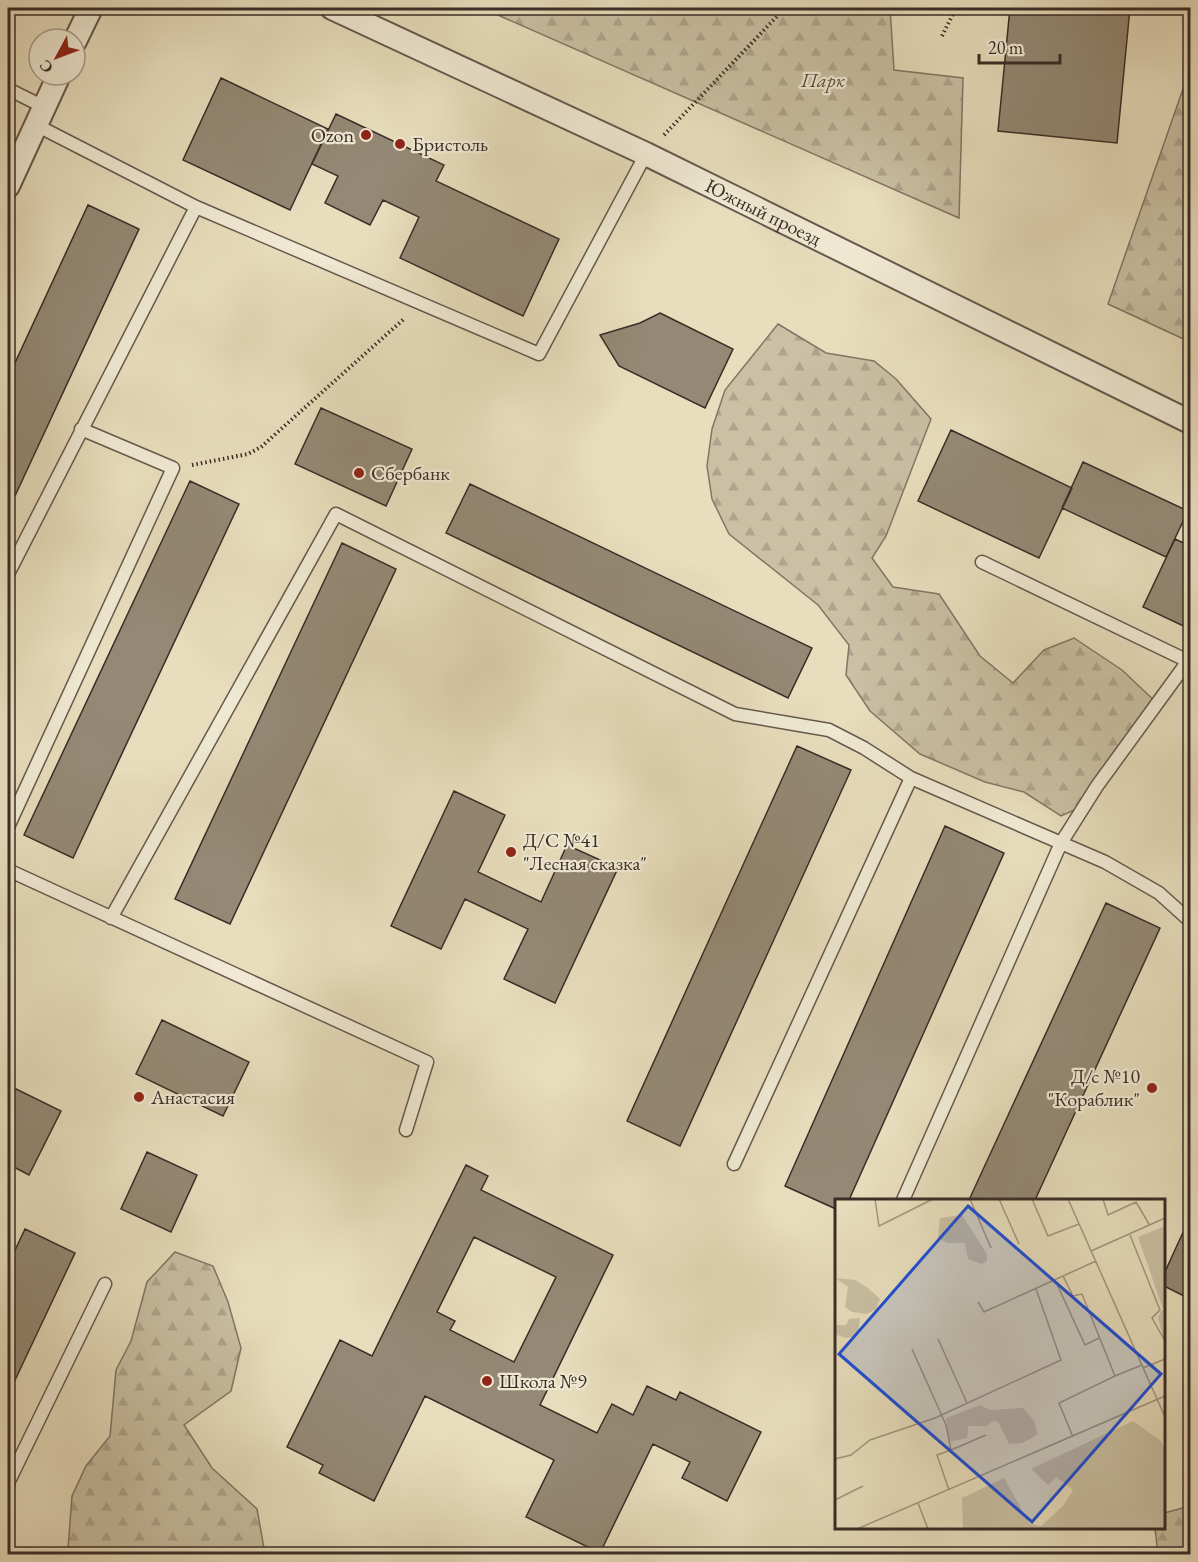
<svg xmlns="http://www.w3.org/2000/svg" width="1198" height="1562" viewBox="0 0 1198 1562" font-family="'EB Garamond',serif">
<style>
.forest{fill:url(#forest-firs);stroke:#827666;stroke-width:1.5}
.building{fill:#948975;stroke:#3a2d28;stroke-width:1.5;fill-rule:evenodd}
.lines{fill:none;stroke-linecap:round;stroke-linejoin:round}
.service-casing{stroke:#66594d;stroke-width:15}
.minor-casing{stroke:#66594d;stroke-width:26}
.path{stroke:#3a2d28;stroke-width:4;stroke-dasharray:1.5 3;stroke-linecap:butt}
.service{stroke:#f0ead4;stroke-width:12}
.minor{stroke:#f0ead4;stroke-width:22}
.poi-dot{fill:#8f2418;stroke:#f0ead4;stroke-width:2}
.labels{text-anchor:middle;stroke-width:4.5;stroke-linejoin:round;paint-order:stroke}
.park-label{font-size:20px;font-style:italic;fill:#574a41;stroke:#f0ead4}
.poi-label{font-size:20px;fill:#3a2d28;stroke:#f0ead4;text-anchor:start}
.street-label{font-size:20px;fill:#3a2d28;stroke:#f0ead4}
.inset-road{fill:none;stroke:#a29781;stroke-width:1.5}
.view{fill:#1d4ed8;fill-opacity:0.15;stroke:#1d4ed8;stroke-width:3}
.inset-edge{fill:none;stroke:#3a2d28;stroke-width:3}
</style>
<defs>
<pattern id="forest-firs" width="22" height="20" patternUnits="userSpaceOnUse" patternTransform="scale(1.5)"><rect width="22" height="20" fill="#cac0a4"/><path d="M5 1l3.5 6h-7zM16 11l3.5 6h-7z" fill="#aea58d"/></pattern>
</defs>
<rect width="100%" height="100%" fill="#e8debd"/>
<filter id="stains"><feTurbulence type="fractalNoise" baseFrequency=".00333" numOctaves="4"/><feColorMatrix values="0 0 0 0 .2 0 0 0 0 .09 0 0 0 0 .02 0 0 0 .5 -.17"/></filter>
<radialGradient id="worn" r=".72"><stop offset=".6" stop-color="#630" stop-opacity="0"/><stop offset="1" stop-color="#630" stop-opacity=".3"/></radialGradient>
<path class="forest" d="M 482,8 L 890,8 L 894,70 L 963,78 L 959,218 Z
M 1190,69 L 1190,342 L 1108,304 Z
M 778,324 L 826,353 L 874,361 L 896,379 L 931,419 L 886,536 L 872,558 L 893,587 L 939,594 L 980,656 L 1013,683 L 1044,650 L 1074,638 L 1122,670 L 1159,705 L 1086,805 L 1061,816 L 1024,792 L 985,782 L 920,754 L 870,711 L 846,675 L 849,645 L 818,605 L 729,534 L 712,499 L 707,466 L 712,429 L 725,390 Z
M 175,1252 L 213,1266 L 228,1302 L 241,1348 L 231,1391 L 184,1425 L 212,1468 L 257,1509 L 265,1554 L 73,1554 L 68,1549 L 72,1496 L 86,1466 L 110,1436 L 116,1370 L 131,1341 L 147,1282 Z
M 1190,1506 L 1190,1554 L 1158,1554 L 1155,1528 L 1164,1528 L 1164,1513 Z"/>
<path class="building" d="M 1010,8 L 1130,8 L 1117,143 L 998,131 Z
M 221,78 L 328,129 L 290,210 L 183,160 Z
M 336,114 L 444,165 L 436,181 L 559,239 L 523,316 L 400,258 L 419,217 L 383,200 L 370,225 L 325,203 L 338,176 L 312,164 Z
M 88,205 L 139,229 L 8,511 L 8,378 Z
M 660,313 L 733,349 L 705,408 L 619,366 L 600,335 L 640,323 Z
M 321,408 L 412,449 L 386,506 L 295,464 Z
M 951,430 L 1072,488 L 1039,558 L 918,501 Z
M 1083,462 L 1188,511 L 1166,557 L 1062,508 Z
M 190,481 L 239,504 L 73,858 L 24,835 Z
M 470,484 L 812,648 L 788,698 L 446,533 Z
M 1175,539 L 1190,546 L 1190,629 L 1143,607 Z
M 342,543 L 396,569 L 230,924 L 175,899 Z
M 797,746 L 851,770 L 680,1146 L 627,1121 Z
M 454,791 L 505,815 L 478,872 L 541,902 L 567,845 L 618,868 L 555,1003 L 504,979 L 528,929 L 465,899 L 441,949 L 391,926 Z
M 945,826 L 1004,853 L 849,1200 L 836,1200 L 836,1209 L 785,1186 Z
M 1106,903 L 1160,928 L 1035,1200 L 969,1200 Z
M 162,1020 L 249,1062 L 223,1116 L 136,1074 Z
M 8,1085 L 61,1111 L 29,1175 L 8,1164 Z
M 147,1152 L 197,1175 L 171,1232 L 121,1209 Z
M 466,1165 L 488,1176 L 481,1190 L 613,1255 L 540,1405 L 597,1433 L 612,1404 L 633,1415 L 647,1386 L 676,1400 L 680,1392 L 761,1432 L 727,1501 L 682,1478 L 690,1462 L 653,1444 L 600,1553 L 526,1517 L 554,1460 L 425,1396 L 374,1501 L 319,1473 L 323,1465 L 287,1447 L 340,1340 L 372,1356 ZM 474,1237 L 556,1277 L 514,1362 L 450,1330 L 455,1321 L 437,1312 Z
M 1190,1217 L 1190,1299 L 1164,1286 L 1164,1274 Z
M 25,1229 L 75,1253 L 8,1395 L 8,1265 Z"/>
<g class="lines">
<defs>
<path id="service" d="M 8,89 L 44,107
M 196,207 L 539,354 L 646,154
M 982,562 L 1188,661
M 8,574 L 196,207 L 36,125
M 8,827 L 173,468 L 81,429
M 8,870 L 427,1062 L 406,1130
M 111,918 L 336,514 L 735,714 L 829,730 L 864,748 L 911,778 L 1105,862 L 1159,893 L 1190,921
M 734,1164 L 911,778
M 903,1200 L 1061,843 L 1097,786 L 1188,661 L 1190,663
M 8,1483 L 105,1284"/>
<g id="minor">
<path id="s1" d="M 332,8 L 646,154 L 1190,422"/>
<path d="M 75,41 L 91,8"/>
<path d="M 8,186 L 59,75"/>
</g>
</defs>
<use href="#service" class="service-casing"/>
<use href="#minor" class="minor-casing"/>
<path class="path" d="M 942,36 L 956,8
M 664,135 L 785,8
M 192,465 L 248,454 L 261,447 L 405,318"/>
<use href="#service" class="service"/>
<use href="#minor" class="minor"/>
</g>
<g class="poi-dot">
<circle cx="366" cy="135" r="6"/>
<circle cx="400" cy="144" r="6"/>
<circle cx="359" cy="473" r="6"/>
<circle cx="511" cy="852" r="6"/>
<circle cx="1152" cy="1088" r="6"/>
<circle cx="139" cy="1097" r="6"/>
<circle cx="487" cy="1381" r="6"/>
</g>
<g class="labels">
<g class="park-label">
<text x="823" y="87">Парк</text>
</g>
<g class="poi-label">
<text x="354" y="142" text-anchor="end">Ozon</text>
<text x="412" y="151">Бристоль</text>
<text x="371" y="480">Сбербанк</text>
<text x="523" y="847">Д/С №41<tspan x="523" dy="23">"Лесная сказка"</tspan></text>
<text x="1140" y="1083" text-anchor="end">Д/с №10<tspan x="1140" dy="23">"Кораблик"</tspan></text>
<text x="151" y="1104">Анастасия</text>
<text x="499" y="1388">Школа №9</text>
</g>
<g class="street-label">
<text dy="7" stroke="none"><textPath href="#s1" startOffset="477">Южный проезд</textPath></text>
</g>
</g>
<g transform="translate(835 1199)">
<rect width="330" height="330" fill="#e8debd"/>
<path d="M 127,16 L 152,55 L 152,62 L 147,65 L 133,60 L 130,44 L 112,44 L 103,39 L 105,19 ZM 330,27 L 330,146 L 323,118 L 328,110 L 303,38 ZM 0,79 L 20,81 L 33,89 L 45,100 L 41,110 L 32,115 L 17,113 L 10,108 L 13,88 ZM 25,119 L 23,136 L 11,139 L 2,136 L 0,140 L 0,126 L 11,126 L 14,120 ZM 145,206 L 155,211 L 188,209 L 200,223 L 202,236 L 187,244 L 174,245 L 163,223 L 158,222 L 152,227 L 133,227 L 132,239 L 114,243 L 111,219 ZM 298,222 L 326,242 L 330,250 L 330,330 L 128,330 L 127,299 L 169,279 L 195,325 L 206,327 L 228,307 L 238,291 L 221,278 L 213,286 L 196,270 Z" fill="#cac0a4"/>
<path class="inset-road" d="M 40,0 L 44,27 L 98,0M 135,0 L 156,49M 164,0 L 184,45M 197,0 L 213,37 L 244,25M 233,0 L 330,218M 268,0 L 273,16 L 301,3 L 314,25M 295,36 L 325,111 L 317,119 L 330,142M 256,52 L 330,19M 228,77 L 238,97 L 247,95 L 280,177 L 307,166M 220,81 L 250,146 L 264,139M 143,103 L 149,113 L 261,62M 103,140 L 132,204M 77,150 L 111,226 L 116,251 L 102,256 L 114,291M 308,169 L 330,160M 238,238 L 224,204 L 280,177M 116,251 L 151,236M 0,260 L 16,256 L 35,241 L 100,219 L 226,161 L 201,90M 0,301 L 28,287M 83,304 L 93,330M 22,330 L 330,197"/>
<path class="view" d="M 133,7 L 326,175 L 197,323 L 4,155 Z"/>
<rect width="330" height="330" class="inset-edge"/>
</g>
<rect width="1198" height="1562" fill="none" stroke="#e8debd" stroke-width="30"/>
<rect x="9" y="9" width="1180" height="1544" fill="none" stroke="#3a2d28" stroke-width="3"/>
<rect x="15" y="15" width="1168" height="1532" fill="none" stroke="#3a2d28" stroke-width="1.5"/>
<g transform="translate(57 57) rotate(229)"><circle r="28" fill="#f0ead4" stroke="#a79e8f" stroke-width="1.5"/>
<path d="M0-4.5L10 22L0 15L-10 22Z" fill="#8f2418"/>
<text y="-9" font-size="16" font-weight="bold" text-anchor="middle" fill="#3a2d28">С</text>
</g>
<path d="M979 54v9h81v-9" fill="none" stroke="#3a2d28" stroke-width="3"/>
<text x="988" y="54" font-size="18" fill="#3a2d28" stroke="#f0ead4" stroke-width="4.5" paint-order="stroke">20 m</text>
<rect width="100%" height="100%" filter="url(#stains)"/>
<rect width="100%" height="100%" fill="url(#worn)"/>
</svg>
